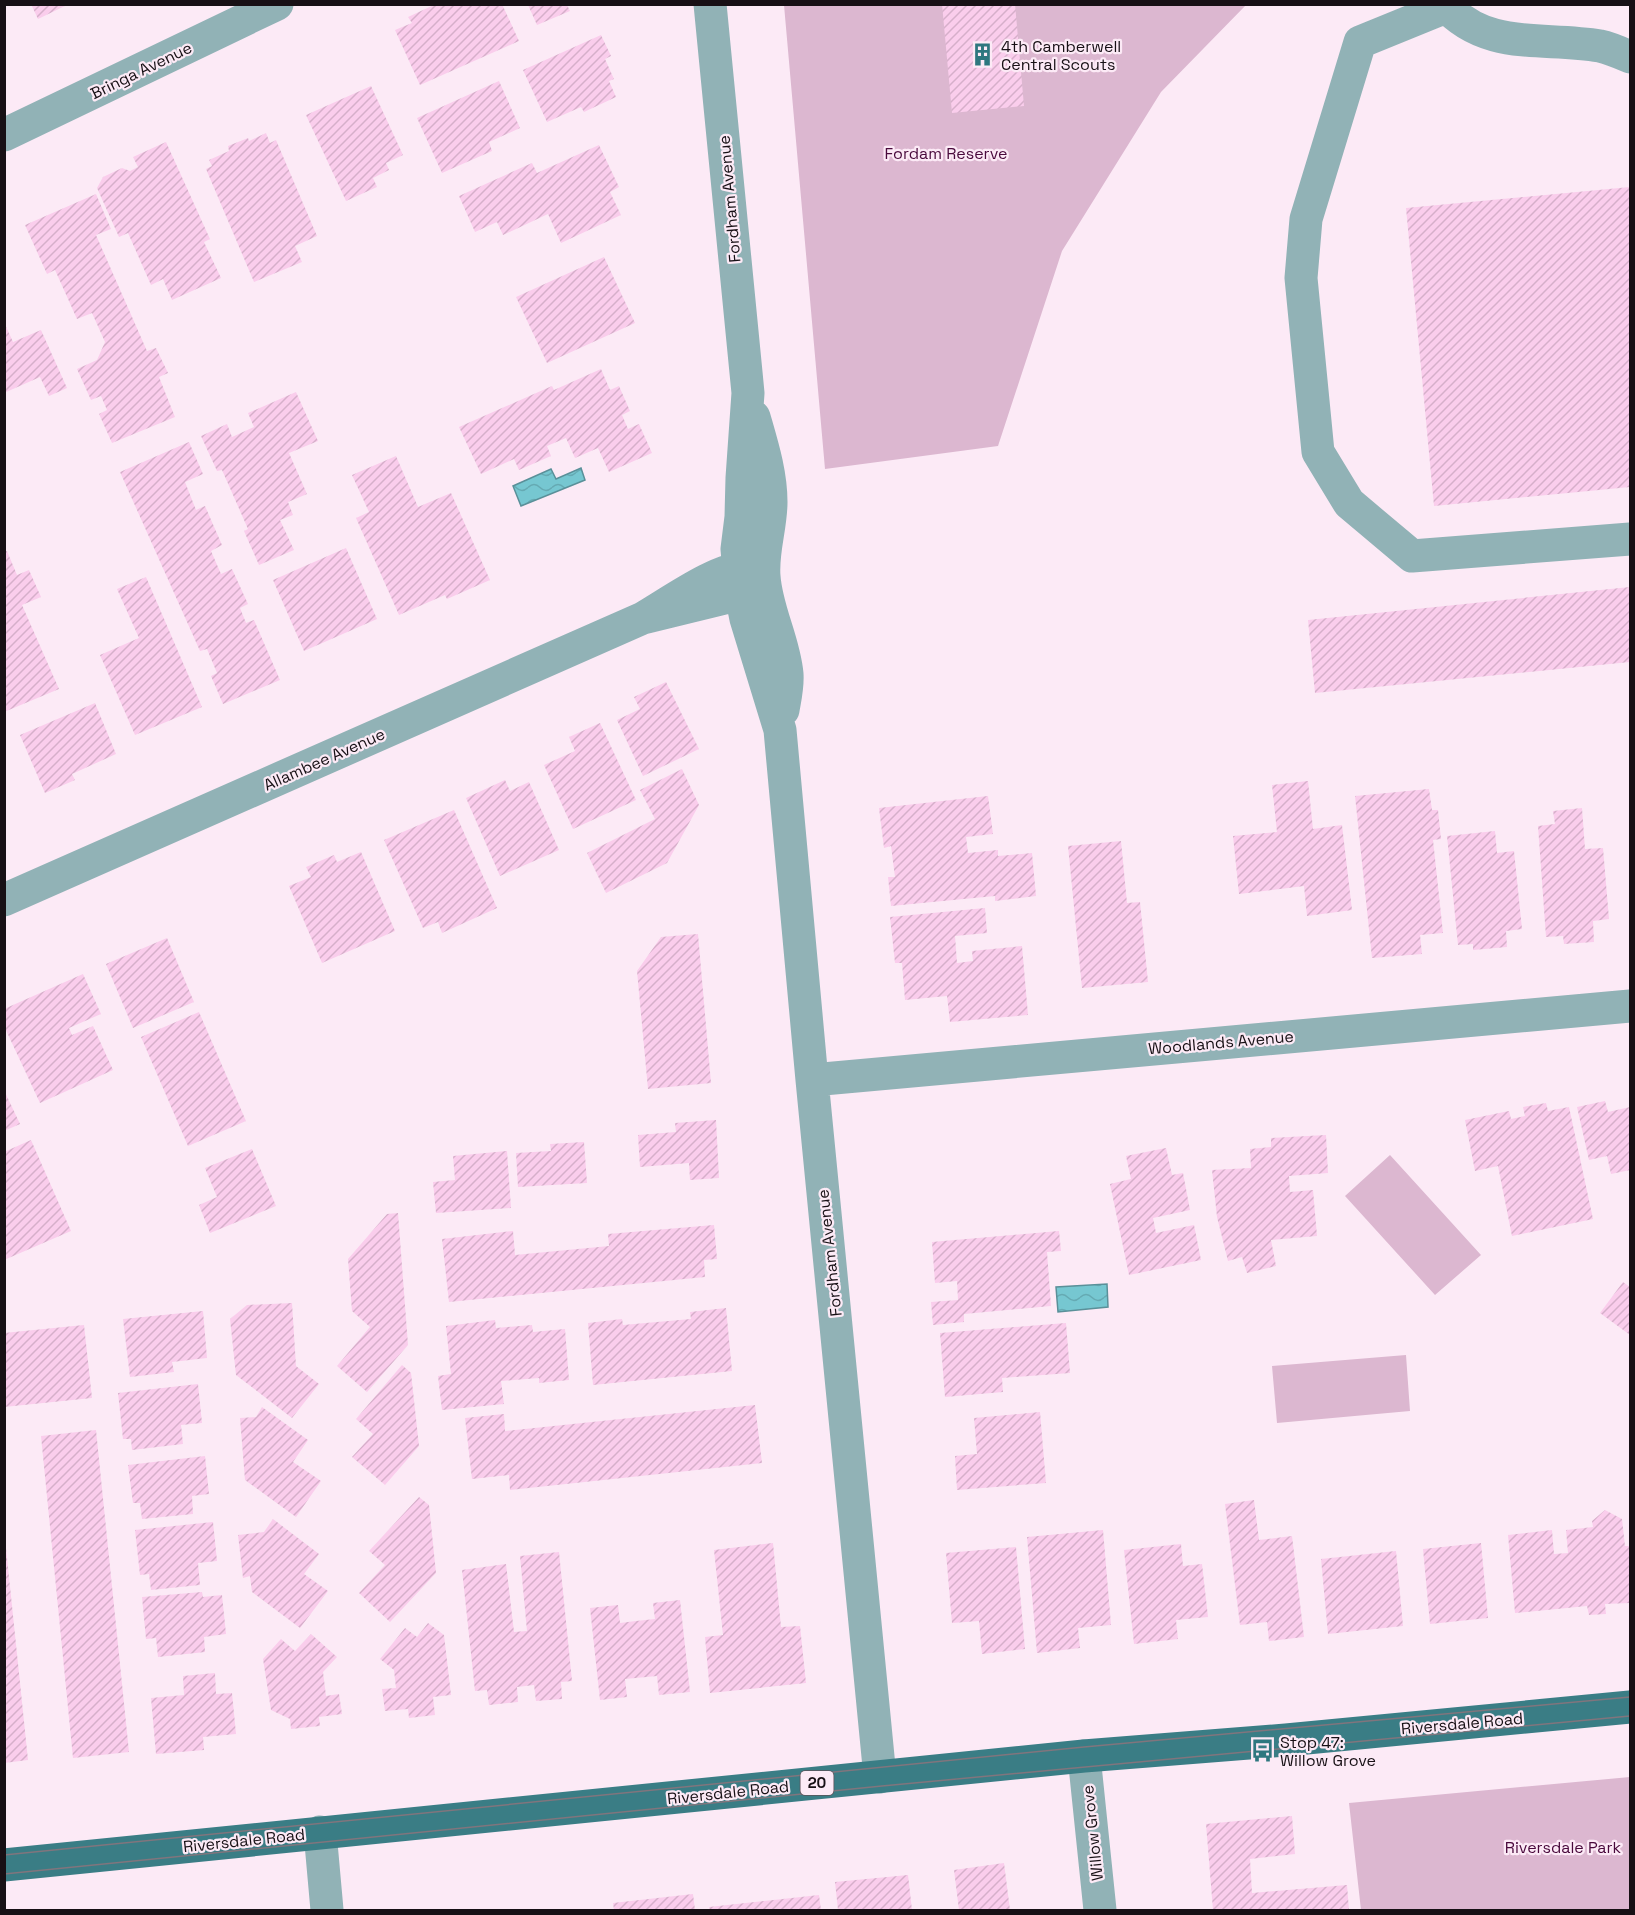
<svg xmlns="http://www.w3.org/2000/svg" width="1635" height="1915" viewBox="0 0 1635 1915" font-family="'Space Grotesk',sans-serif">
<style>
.park{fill:#dcb7d0}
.water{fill:url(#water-waves);stroke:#5a9099;stroke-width:1.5}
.building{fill:url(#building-hatch)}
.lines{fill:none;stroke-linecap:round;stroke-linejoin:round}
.minor{stroke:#91b2b6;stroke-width:33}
.major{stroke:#3a7d85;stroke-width:33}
.tram{stroke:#81757d;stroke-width:1.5}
.labels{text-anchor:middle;stroke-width:4.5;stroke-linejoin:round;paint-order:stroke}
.shield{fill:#fceaf6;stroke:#5c5158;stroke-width:1.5}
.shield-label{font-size:15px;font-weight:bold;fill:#171015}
.poi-label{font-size:16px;fill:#171015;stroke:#fceaf6;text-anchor:start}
.street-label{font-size:16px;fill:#171015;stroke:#fceaf6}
.park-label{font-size:16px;fill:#49093c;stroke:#fceaf6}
</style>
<defs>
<pattern id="water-waves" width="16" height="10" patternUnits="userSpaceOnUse" patternTransform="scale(1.5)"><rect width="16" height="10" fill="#76c7d1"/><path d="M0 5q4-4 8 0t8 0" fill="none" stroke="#65aab3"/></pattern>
<pattern id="building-hatch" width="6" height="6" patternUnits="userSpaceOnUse" patternTransform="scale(1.5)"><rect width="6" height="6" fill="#facdec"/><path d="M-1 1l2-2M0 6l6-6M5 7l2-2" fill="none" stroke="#d6afca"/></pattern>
</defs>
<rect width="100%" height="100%" fill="#fceaf6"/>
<path class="park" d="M 784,5 L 1246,5 L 1161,92 L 1062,251 L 998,446 L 825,469 Z
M 1390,1155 L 1481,1255 L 1435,1295 L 1345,1196 Z
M 1406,1355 L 1410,1411 L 1277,1423 L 1272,1366 Z
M 1630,1777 L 1630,1910 L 1361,1910 L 1349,1803 Z"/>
<path class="water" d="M 581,468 L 585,480 L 521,506 L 513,486 L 551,469 L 556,479 Z
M 1107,1284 L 1108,1307 L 1058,1312 L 1056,1287 Z"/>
<path class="building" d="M 31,4 L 69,4 L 38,19 Z
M 436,4 L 502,4 L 519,41 L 420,85 L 395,30 L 412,23 L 408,17 Z
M 942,4 L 1015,4 L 1024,106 L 952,113 Z
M 528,5 L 567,5 L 570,11 L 537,25 Z
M 601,35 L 611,56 L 605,59 L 614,79 L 609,81 L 616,97 L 584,112 L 581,107 L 547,122 L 523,70 Z
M 499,81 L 520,128 L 489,142 L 492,151 L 442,173 L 417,118 Z
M 371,86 L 403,155 L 386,163 L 389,170 L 373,178 L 377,187 L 346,201 L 306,115 Z
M 266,133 L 270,143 L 276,140 L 317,236 L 295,246 L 302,262 L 254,282 L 206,169 L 212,166 L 209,160 L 229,151 L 228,146 L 248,138 L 249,141 Z
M 166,142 L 210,239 L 204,242 L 221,278 L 172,300 L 163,279 L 151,285 L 128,233 L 119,237 L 97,188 L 103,177 L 122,168 L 130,171 L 138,167 L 133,157 Z
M 599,145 L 619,187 L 610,192 L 621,215 L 561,243 L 548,214 L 503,235 L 497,222 L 475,232 L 459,196 L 532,163 L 537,173 Z
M 1630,187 L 1630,487 L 1434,506 L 1406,208 Z
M 96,194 L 111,229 L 96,235 L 147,351 L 156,348 L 168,373 L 159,377 L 175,417 L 112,443 L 99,414 L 107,410 L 101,396 L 91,400 L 77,369 L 97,360 L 105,342 L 92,313 L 77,319 L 55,270 L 47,274 L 25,225 Z
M 604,257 L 635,323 L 547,363 L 516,297 Z
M 4,322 L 13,342 L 41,330 L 67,388 L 49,396 L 40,377 L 4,393 Z
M 601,369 L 610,390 L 619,386 L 630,411 L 622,415 L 628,429 L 639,424 L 652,453 L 609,472 L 598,448 L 575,458 L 566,438 L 547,446 L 551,456 L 519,470 L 514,459 L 481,474 L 459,427 L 552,386 L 554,390 Z
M 296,392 L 318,441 L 289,453 L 307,494 L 288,502 L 293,515 L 280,520 L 294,550 L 259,565 L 244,531 L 248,529 L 222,470 L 217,471 L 201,436 L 227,424 L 232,437 L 254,427 L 248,413 Z
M 189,442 L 203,474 L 185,482 L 196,510 L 205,506 L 222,545 L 211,551 L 221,574 L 232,569 L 248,604 L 240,608 L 246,623 L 254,620 L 280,680 L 223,704 L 211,676 L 217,673 L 207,649 L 200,651 L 120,472 Z
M 396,456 L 418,507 L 451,493 L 490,580 L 447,599 L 445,595 L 399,615 L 356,518 L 369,512 L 352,475 Z
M 346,548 L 377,619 L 304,651 L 273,580 Z
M 7,551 L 17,575 L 29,570 L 41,597 L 22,605 L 59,689 L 4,712 L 4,552 Z
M 146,577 L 202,707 L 135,735 L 100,655 L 139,638 L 117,589 Z
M 1630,587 L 1630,662 L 1315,693 L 1308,620 Z
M 666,682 L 699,749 L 643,776 L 617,720 L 640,709 L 634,697 Z
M 95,703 L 116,754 L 72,774 L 75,780 L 45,793 L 20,735 Z
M 600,723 L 636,800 L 573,829 L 544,765 L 575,751 L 569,737 Z
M 682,769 L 699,805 L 667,863 L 606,893 L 587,853 L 655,819 L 640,790 Z
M 505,780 L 510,791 L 529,782 L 559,850 L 500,876 L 466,798 Z
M 1308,781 L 1313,829 L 1342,825 L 1352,910 L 1307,916 L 1304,886 L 1239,894 L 1233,836 L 1277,832 L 1272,785 Z
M 1429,789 L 1432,810 L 1438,810 L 1441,839 L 1433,840 L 1443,933 L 1420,935 L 1422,954 L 1372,958 L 1355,796 Z
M 988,796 L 993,834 L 966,837 L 968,853 L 998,850 L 998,856 L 1032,853 L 1036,896 L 995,901 L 995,896 L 891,906 L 888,877 L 895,877 L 891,846 L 884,848 L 879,808 Z
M 1582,808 L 1585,849 L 1603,848 L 1609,919 L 1593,921 L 1594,942 L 1564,944 L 1563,936 L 1546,937 L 1538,826 L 1555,824 L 1553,811 Z
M 454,810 L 497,908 L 442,933 L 438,922 L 423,928 L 384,840 Z
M 1495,831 L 1497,853 L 1514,851 L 1522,929 L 1506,931 L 1507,947 L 1473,950 L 1473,944 L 1458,945 L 1447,836 Z
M 1121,841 L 1127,903 L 1140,902 L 1148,982 L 1082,988 L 1068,846 Z
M 361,852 L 395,931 L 322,963 L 289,886 L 311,877 L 306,867 L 334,855 L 337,862 Z
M 985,908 L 987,933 L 955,936 L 957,963 L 973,961 L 972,951 L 1022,946 L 1028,1015 L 950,1022 L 947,996 L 905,1000 L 902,963 L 895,963 L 890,917 Z
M 698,934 L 711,1083 L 648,1089 L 637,971 L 661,937 Z
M 167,938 L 194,1002 L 133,1028 L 106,964 Z
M 83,974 L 101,1014 L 69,1028 L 72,1035 L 93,1026 L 113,1070 L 40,1103 L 4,1026 L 4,1009 Z
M 199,1012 L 246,1121 L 188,1146 L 141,1037 Z
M 4,1090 L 20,1124 L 4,1131 Z
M 1605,1101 L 1608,1112 L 1630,1107 L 1630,1170 L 1611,1174 L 1607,1156 L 1589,1160 L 1577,1107 Z
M 1546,1103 L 1548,1111 L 1569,1107 L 1593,1219 L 1512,1236 L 1498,1166 L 1475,1171 L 1465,1120 L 1509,1111 L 1511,1119 L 1525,1116 L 1523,1107 Z
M 716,1120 L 719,1178 L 690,1180 L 689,1163 L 640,1167 L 638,1135 L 676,1132 L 675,1123 Z
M 1326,1135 L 1328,1173 L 1289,1176 L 1290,1192 L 1313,1190 L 1317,1236 L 1271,1240 L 1276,1266 L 1247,1273 L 1242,1257 L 1228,1261 L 1217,1217 L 1212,1170 L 1251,1168 L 1250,1149 L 1271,1147 L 1271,1138 Z
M 31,1140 L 71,1231 L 4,1260 L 4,1152 Z
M 584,1142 L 587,1183 L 518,1187 L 516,1153 L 551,1151 L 550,1144 Z
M 1166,1148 L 1172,1175 L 1183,1173 L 1190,1210 L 1153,1218 L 1156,1233 L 1194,1225 L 1201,1260 L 1129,1275 L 1110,1184 L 1131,1179 L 1126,1156 Z
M 252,1149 L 276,1206 L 210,1233 L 199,1205 L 217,1197 L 205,1168 Z
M 507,1151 L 511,1208 L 436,1213 L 433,1182 L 455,1180 L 453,1156 Z
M 398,1213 L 408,1345 L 367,1392 L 337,1366 L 370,1327 L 352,1311 L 348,1259 L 387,1214 Z
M 714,1225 L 717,1259 L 704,1260 L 705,1277 L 449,1302 L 442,1239 L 513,1231 L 515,1255 L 609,1246 L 608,1234 Z
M 1059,1231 L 1061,1251 L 1047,1252 L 1051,1306 L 964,1314 L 964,1322 L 933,1325 L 931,1302 L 958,1300 L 957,1281 L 935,1283 L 932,1242 Z
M 1623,1282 L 1630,1287 L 1630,1335 L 1600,1313 Z
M 292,1303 L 296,1366 L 319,1384 L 292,1418 L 236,1375 L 230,1319 L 247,1305 Z
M 726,1308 L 732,1371 L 593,1385 L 588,1323 L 622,1319 L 623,1325 L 691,1319 L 690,1312 Z
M 203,1311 L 207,1358 L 172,1362 L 174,1372 L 130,1377 L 123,1319 Z
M 495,1320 L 496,1328 L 532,1325 L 533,1332 L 565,1329 L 569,1380 L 539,1383 L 539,1378 L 501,1381 L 504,1404 L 442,1410 L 438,1376 L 451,1374 L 446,1326 Z
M 1066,1323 L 1070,1373 L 1002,1378 L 1003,1392 L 945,1397 L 940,1333 Z
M 84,1325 L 92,1398 L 4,1407 L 4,1333 Z
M 402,1365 L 411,1373 L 419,1446 L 385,1485 L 352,1457 L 373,1434 L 356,1419 Z
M 198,1384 L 202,1423 L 181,1425 L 183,1444 L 132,1450 L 131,1439 L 123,1439 L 118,1393 Z
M 755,1405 L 762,1463 L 510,1490 L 509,1475 L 472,1479 L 465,1418 L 504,1414 L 505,1431 Z
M 262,1407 L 308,1440 L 293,1462 L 321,1481 L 296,1517 L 245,1480 L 240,1418 L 256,1417 Z
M 1040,1412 L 1046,1483 L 957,1490 L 955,1456 L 977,1454 L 974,1418 Z
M 96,1430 L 129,1752 L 73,1758 L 41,1436 Z
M 205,1456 L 209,1494 L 192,1496 L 193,1514 L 142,1519 L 140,1503 L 133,1503 L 128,1465 Z
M 419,1497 L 429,1505 L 436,1573 L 390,1622 L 359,1593 L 385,1565 L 369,1551 Z
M 1254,1500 L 1259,1540 L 1292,1536 L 1304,1637 L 1269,1641 L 1267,1622 L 1240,1625 L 1225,1504 Z
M 1605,1510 L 1622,1519 L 1625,1546 L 1630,1546 L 1630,1603 L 1605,1604 L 1606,1614 L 1589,1615 L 1587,1606 L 1515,1613 L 1508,1535 L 1552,1530 L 1554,1554 L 1568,1553 L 1566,1530 L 1593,1527 L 1592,1521 Z
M 273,1519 L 319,1554 L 304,1574 L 328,1591 L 300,1628 L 252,1592 L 250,1576 L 243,1578 L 238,1535 L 264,1532 Z
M 213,1522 L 217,1561 L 198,1563 L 200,1585 L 151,1590 L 149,1574 L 140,1575 L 135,1530 Z
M 1103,1530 L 1111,1625 L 1078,1628 L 1080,1648 L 1037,1653 L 1027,1537 Z
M 773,1543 L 781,1627 L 800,1626 L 806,1683 L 710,1693 L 705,1637 L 723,1635 L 714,1550 Z
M 1481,1543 L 1488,1618 L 1430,1624 L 1423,1549 Z
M 1181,1544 L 1183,1566 L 1202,1564 L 1208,1617 L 1176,1620 L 1178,1639 L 1134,1644 L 1124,1550 Z
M 1016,1547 L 1025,1649 L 982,1654 L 979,1621 L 952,1623 L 946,1553 Z
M 4,1548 L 6,1548 L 28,1760 L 4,1763 Z
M 1396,1551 L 1403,1626 L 1328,1634 L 1321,1559 Z
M 559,1552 L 572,1681 L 561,1682 L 562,1699 L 536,1701 L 534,1685 L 517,1687 L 518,1702 L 489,1705 L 487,1690 L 475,1691 L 462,1570 L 506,1564 L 514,1632 L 527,1631 L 520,1556 Z
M 202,1592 L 203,1597 L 222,1595 L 226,1634 L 204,1637 L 205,1652 L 158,1657 L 156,1638 L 146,1639 L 142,1597 Z
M 680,1600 L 690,1692 L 659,1695 L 657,1676 L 625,1679 L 627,1697 L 600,1700 L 590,1608 L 618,1605 L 620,1623 L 636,1621 L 655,1619 L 653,1603 Z
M 428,1623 L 444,1635 L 451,1695 L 433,1697 L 435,1715 L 409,1718 L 408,1709 L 385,1711 L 382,1689 L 396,1688 L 394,1670 L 380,1659 L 405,1628 L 417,1637 Z
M 311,1634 L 337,1657 L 323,1672 L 326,1696 L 339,1694 L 342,1714 L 319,1717 L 320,1726 L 291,1729 L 290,1719 L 271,1710 L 263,1659 L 281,1639 L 295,1651 Z
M 215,1673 L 216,1694 L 232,1693 L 236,1734 L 203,1737 L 204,1750 L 156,1754 L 151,1698 L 184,1695 L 183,1676 Z
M 1292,1816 L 1295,1854 L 1250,1859 L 1252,1893 L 1347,1885 L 1349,1910 L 1213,1910 L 1206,1824 Z
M 1004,1863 L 1010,1910 L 959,1910 L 954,1870 Z
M 908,1875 L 912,1910 L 838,1910 L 835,1882 Z
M 693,1894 L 695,1910 L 614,1910 L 613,1903 Z
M 819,1895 L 821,1910 L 710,1910 L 709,1907 Z"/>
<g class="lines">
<path class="minor" d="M 710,4 L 748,393 L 742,478 L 741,517 L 737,549 L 741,594 L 746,619 L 780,730 L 812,1080 L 880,1777
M 1444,4 C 1487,52 1543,36 1600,46 C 1610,48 1621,53 1630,57
M 1446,7 L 1360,42 L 1306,219 L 1301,278 L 1318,452 L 1349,503 L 1412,556 L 1630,539
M 4,135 L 277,4
M 754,417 C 762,445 771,473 771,502 C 771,527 762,551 764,576 C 766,610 784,640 787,674 C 788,686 785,698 783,710
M 4,900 L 643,618 C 666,605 720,566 746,568 C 751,568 758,572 763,574 L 753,586 L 741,594 L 643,618
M 812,1080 L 1630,1006
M 1084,1756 L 1100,1910
M 320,1832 L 327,1910"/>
<path class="major" d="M 4,1865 L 1084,1756 L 1286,1740 L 1630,1707"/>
<path class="tram" d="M 4,1855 L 1084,1747 L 1630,1697
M 4,1874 L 882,1786 L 1630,1716"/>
</g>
<defs>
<symbol id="building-bare" viewBox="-9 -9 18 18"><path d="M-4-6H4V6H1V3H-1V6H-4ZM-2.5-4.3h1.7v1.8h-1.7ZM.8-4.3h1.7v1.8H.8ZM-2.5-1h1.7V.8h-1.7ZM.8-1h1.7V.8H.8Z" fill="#2e777f" stroke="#fceaf6" stroke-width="2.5" paint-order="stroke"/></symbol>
<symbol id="bus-bare" viewBox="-9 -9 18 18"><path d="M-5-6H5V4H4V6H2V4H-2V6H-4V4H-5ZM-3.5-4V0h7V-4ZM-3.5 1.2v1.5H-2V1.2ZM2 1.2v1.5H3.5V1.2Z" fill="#2e777f" stroke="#fceaf6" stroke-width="2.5" paint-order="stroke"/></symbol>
</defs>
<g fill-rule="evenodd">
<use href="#building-bare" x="966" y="38" width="33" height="33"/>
<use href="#bus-bare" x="1246" y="1734" width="33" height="33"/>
</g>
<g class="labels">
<rect class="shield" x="800.5" y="1771" width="33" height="24" rx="4.5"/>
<g class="shield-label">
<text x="817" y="1788">20</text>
</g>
<g class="poi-label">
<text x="1001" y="52">4th Camberwell<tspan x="1001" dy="18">Central Scouts</tspan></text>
<text x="1280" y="1748">Stop 47:<tspan x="1280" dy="18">Willow Grove</tspan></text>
</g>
<g class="street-label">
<text transform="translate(141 70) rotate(-26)" y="6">Bringa Avenue</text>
<text transform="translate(729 199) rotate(-95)" y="6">Fordham Avenue</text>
<text transform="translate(324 759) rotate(-24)" y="6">Allambee Avenue</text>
<text transform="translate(1221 1042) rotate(-5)" y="6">Woodlands Avenue</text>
<text transform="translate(829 1253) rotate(-96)" y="6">Fordham Avenue</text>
<text transform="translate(1462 1723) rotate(-5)" y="6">Riversdale Road</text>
<text transform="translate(728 1792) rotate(-6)" y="6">Riversdale Road</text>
<text transform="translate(1092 1833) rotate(-96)" y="6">Willow Grove</text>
<text transform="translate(244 1840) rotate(-6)" y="6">Riversdale Road</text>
</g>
<g class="park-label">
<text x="946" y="159">Fordam Reserve</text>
<text x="1563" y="1853">Riversdale Park</text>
</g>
</g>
<rect width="1635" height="1915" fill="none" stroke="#171015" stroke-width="12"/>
</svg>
